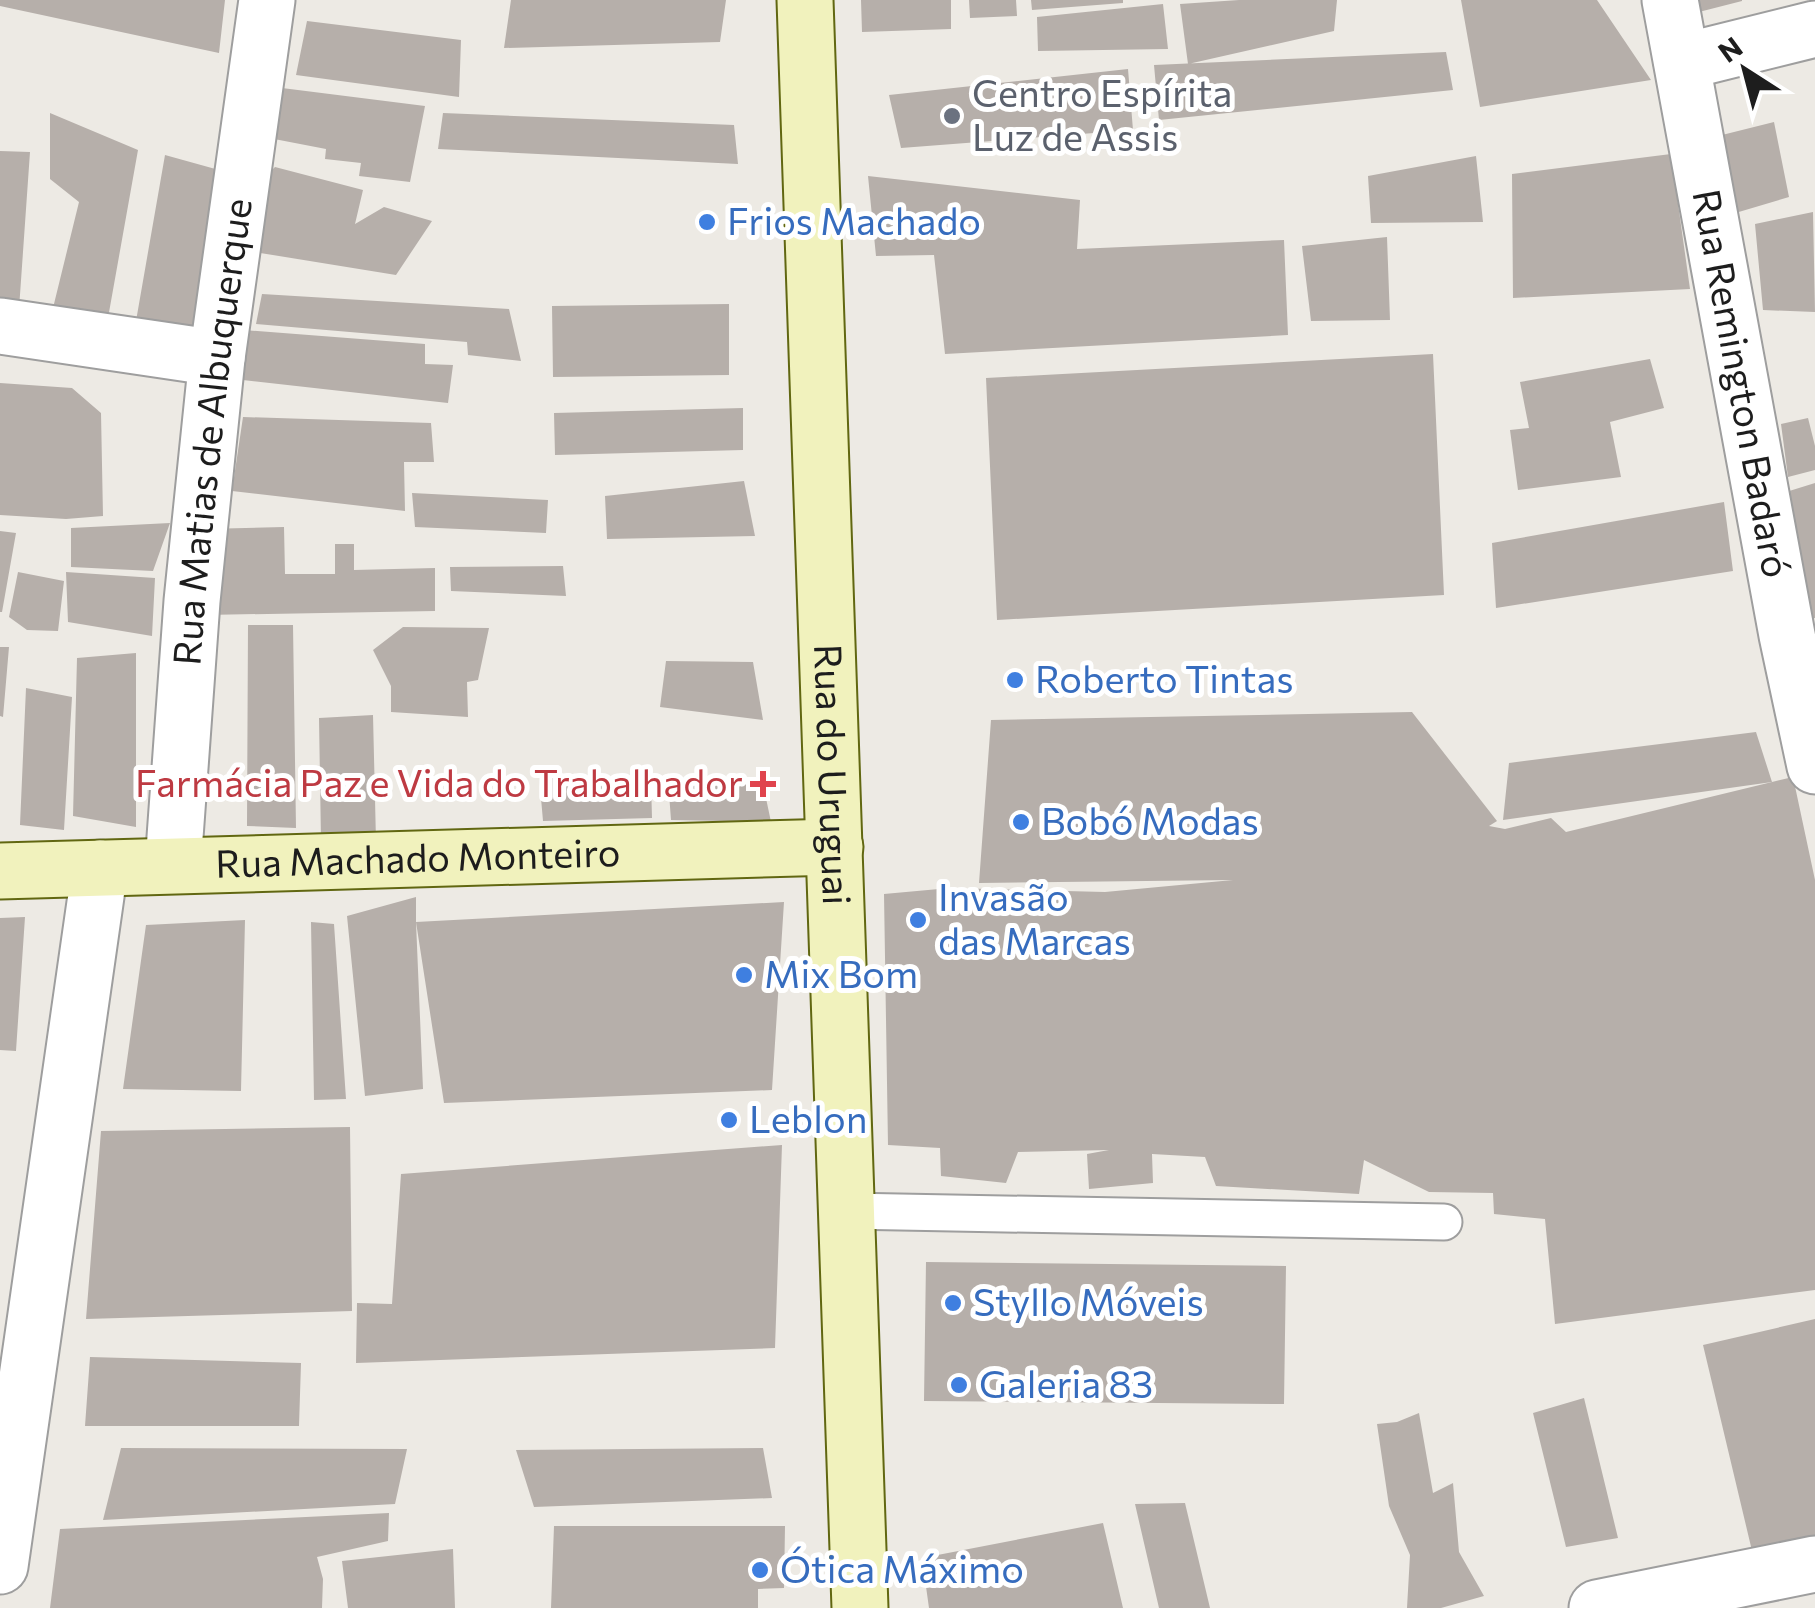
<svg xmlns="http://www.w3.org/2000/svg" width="1815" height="1608" viewBox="0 0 1815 1608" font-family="Commissioner,sans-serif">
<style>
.building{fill:#b6afaa}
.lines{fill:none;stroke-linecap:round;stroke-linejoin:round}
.lane-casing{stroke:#9e9e9e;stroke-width:39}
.street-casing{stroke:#9e9e9e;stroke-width:59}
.secondary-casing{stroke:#616711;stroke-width:59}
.lane{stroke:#fff;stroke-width:35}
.street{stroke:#fff;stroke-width:55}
.secondary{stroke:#f1f2bd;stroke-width:55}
.worship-dot{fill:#6b7280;stroke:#fff;stroke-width:4}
.shop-dot{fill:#3f7fe0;stroke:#fff;stroke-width:4}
.health-dot{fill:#e0444e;stroke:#fff;stroke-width:4}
.labels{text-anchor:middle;stroke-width:10;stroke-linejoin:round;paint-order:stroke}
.worship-label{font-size:38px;fill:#5b616d;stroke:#fff;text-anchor:start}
.shop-label{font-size:38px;fill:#366cbe;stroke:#fff;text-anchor:start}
.street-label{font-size:38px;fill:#1d1d1d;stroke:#fff}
.health-label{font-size:38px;fill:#be3a42;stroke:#fff;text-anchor:end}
</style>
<rect width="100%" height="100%" fill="#edeae4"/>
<path class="building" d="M 0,0 L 225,0 L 219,53 L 0,6 Z
M 511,0 L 726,0 L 720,42 L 504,48 Z
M 861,0 L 951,0 L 951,29 L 862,32 Z
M 969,0 L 1016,0 L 1017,16 L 970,18 Z
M 1031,0 L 1123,0 L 1123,3 L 1032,10 Z
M 1239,0 L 1337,0 L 1334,31 L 1188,64 L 1180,4 Z
M 1461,0 L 1597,0 L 1651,80 L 1480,107 Z
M 1691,0 L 1742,0 L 1742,1 L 1695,13 Z
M 1163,4 L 1168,49 L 1038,51 L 1037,17 Z
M 307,21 L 461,40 L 459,97 L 296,75 Z
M 1446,52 L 1453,90 L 1159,120 L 1154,65 Z
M 1128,69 L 1133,130 L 901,148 L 889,95 Z
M 274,87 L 425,106 L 410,182 L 359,176 L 361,163 L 325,159 L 326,149 L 269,138 Z
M 50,113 L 138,150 L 108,318 L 53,308 L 79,202 L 50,179 Z
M 443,113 L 734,125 L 738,164 L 438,149 Z
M 1774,122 L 1789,197 L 1732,214 L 1718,136 Z
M 0,151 L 30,152 L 19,309 L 0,303 Z
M 1671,154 L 1690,289 L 1513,298 L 1512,174 Z
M 165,155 L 219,170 L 200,328 L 136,321 Z
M 1476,156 L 1483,222 L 1371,223 L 1368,176 Z
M 275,167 L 363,190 L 355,224 L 384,207 L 432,221 L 396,275 L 242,250 L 252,190 Z
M 868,176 L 1080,200 L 1077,249 L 1284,240 L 1288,335 L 945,354 L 934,255 L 876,256 Z
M 1813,212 L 1815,312 L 1763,310 L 1755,224 Z
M 1387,237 L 1390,320 L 1311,321 L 1302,246 Z
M 262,294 L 509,309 L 521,361 L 468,355 L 467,342 L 256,324 Z
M 729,304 L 729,375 L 553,377 L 552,306 Z
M 243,330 L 425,344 L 425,364 L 453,365 L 448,403 L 234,379 Z
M 1433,354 L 1444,595 L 997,620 L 986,378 Z
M 1650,359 L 1664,408 L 1610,422 L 1621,477 L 1518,490 L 1510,430 L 1529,428 L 1520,382 Z
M 0,383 L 72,388 L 101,413 L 103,516 L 66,519 L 0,515 Z
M 743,408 L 743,450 L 555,455 L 554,413 Z
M 243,417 L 431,423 L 434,462 L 404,462 L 405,511 L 232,491 Z
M 1808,418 L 1815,446 L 1815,470 L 1788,477 L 1781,424 Z
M 744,481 L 755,536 L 607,539 L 605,496 Z
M 1815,483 L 1815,618 L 1795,622 L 1776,495 Z
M 412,493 L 548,500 L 546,533 L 415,527 Z
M 1724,502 L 1733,571 L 1496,608 L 1492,543 Z
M 170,523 L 153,571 L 71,567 L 71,528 Z
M 284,527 L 285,574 L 335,574 L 335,544 L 354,544 L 354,570 L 435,568 L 435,611 L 205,615 L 204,529 Z
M 0,531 L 16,533 L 2,612 L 0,612 Z
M 563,566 L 566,596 L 451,591 L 450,567 Z
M 18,572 L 64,581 L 58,631 L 27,630 L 9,617 Z
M 66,572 L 155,578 L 152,636 L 68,622 Z
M 248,625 L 293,625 L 296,828 L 247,826 Z
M 403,627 L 489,628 L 478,680 L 467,682 L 468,717 L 391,712 L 391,686 L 373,650 Z
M 0,647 L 9,647 L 3,717 L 0,716 Z
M 136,653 L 136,827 L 73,816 L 77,658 Z
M 666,661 L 753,662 L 763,720 L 660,707 Z
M 26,688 L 72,697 L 64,830 L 20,825 Z
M 1412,712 L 1497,821 L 1489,826 L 1505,829 L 1551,818 L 1566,832 L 1772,782 L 1503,820 L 1509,763 L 1756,732 L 1772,782 L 1793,777 L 1815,880 L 1815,1290 L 1555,1324 L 1545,1219 L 1494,1214 L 1493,1193 L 1429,1192 L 1364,1160 L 1359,1194 L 1216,1186 L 1205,1157 L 1152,1154 L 1153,1183 L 1089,1189 L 1087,1154 L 1109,1150 L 1018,1152 L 1006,1183 L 941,1176 L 940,1148 L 888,1145 L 884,894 L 950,888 L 1105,892 L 1233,880 L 979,883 L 991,720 Z
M 373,715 L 376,841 L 321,841 L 319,718 Z
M 539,775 L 651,782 L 652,818 L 543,821 Z
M 668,780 L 763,784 L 771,822 L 671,820 Z
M 416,897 L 416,922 L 784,902 L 772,1090 L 444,1103 L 416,922 L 423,1089 L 365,1096 L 347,916 Z
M 25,917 L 16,1051 L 0,1050 L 0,918 Z
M 245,920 L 241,1091 L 123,1089 L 146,925 Z
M 311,922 L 334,924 L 346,1099 L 314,1100 Z
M 350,1127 L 352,1311 L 86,1319 L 101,1131 Z
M 782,1145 L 775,1348 L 356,1363 L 357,1303 L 392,1304 L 401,1174 Z
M 926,1262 L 1286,1266 L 1284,1404 L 924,1401 Z
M 1815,1319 L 1815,1540 L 1753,1555 L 1703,1345 Z
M 90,1357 L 301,1363 L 299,1426 L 85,1426 Z
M 1584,1398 L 1618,1538 L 1566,1547 L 1533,1413 Z
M 1419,1413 L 1433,1493 L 1453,1483 L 1459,1552 L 1484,1596 L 1441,1608 L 1407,1608 L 1410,1555 L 1389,1506 L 1377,1424 L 1397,1422 Z
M 121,1448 L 407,1449 L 395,1504 L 103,1520 Z
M 763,1448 L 772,1498 L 534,1507 L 516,1450 Z
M 1185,1503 L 1210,1608 L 1159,1608 L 1135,1504 Z
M 389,1513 L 388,1541 L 317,1557 L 323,1579 L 322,1608 L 50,1608 L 60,1529 Z
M 1103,1523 L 1123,1608 L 929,1608 L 922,1558 Z
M 554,1526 L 785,1526 L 784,1588 L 758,1589 L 758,1608 L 551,1608 Z
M 453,1549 L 455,1608 L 348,1608 L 342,1561 Z"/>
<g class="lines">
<defs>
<path id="lane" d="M 847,1211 L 1444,1222"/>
<g id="street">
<path id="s1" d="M 1670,0 L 1787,635 L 1815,766"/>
<path d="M 1682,62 L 1815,29"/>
<path d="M 0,326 L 217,358"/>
<path id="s2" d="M 173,865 L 192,601 L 217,358 L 267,0"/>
<path d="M 0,1566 L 100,868"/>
<path d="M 1597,1608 L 1815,1564"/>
</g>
<g id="secondary">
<path id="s3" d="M 805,0 L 860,1608"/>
<path id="s4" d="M 0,871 L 835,847"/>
</g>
</defs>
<use href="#lane" class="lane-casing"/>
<use href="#street" class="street-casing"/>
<use href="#secondary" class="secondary-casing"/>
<use href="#lane" class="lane"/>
<use href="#street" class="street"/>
<use href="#secondary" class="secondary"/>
</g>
<circle class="worship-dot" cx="952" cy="116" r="10"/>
<g class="shop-dot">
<circle cx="707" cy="222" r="10"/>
<circle cx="1015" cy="680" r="10"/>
<circle cx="1021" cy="822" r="10"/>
<circle cx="918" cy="920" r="10"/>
<circle cx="744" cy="975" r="10"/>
<circle cx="729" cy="1120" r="10"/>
<circle cx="953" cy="1303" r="10"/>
<circle cx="959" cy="1385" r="10"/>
<circle cx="760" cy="1570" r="10"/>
</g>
<path class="health-dot" d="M758 769h10v10h10v10h-10v10h-10v-10h-10v-10h10z"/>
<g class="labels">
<g class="worship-label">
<text x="972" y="107">Centro Espírita<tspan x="972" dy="44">Luz de Assis</tspan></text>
</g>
<g class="shop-label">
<text x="727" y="235">Frios Machado</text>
<text x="1035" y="693">Roberto Tintas</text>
<text x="1041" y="835">Bobó Modas</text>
<text x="938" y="911">Invasão<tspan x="938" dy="44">das Marcas</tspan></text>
<text x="764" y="988">Mix Bom</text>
<text x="749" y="1133">Leblon</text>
<text x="973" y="1316">Styllo Móveis</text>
<text x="979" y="1398">Galeria 83</text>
<text x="780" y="1583">Ótica Máximo</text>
</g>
<g class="street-label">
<text dy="13" stroke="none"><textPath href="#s1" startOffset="390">Rua Remington Badaró</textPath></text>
<text dy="13" stroke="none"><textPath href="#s2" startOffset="435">Rua Matias de Albuquerque</textPath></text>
<text dy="13" stroke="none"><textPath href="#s3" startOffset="775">Rua do Uruguai</textPath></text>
<text dy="13" stroke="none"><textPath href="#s4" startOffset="418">Rua Machado Monteiro</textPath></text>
</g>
<g class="health-label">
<text x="743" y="797">Farmácia Paz e Vida do Trabalhador</text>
</g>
</g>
<g transform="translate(1745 70) rotate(324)" stroke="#ffffff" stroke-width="8" paint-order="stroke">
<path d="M0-8L18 38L0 25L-18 38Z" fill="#1d1d1d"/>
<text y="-15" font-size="28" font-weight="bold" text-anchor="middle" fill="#1d1d1d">N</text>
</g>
</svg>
